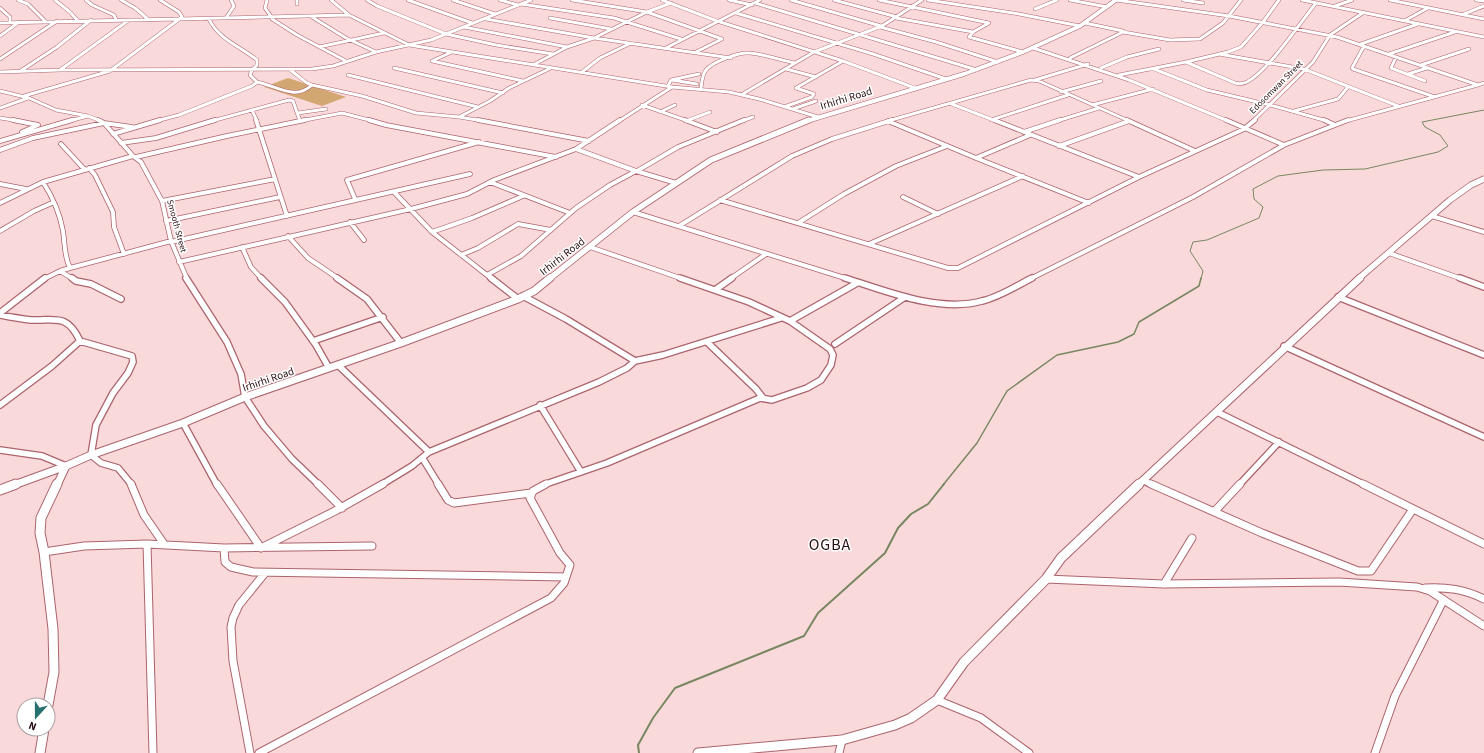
<svg xmlns="http://www.w3.org/2000/svg" width="1484" height="753" viewBox="0 0 1484 753" font-family="'Source Sans 3',sans-serif">
<style>
.forest{fill:#d2a771}
.lines{fill:none;stroke-linecap:round;stroke-linejoin:round}
.stream-far2{stroke:#798760;stroke-width:1}
.stream-far1{stroke:#798760;stroke-width:1.5}
.stream{stroke:#798760;stroke-width:2}
.minor-far3-casing{stroke:#ab646d;stroke-width:4}
.minor-far2-casing{stroke:#ab646d;stroke-width:5.5}
.minor-far1-casing{stroke:#ab646d;stroke-width:8}
.minor-casing{stroke:#ab646d;stroke-width:9}
.tertiary-far3-casing{stroke:#ab646d;stroke-width:5}
.tertiary-far2-casing{stroke:#ab646d;stroke-width:7}
.tertiary-far1-casing{stroke:#ab646d;stroke-width:9}
.tertiary-casing{stroke:#ab646d;stroke-width:11}
.minor-far3{stroke:#fff;stroke-width:3}
.minor-far2{stroke:#fff;stroke-width:4}
.minor-far1{stroke:#fff;stroke-width:5.5}
.minor{stroke:#fff;stroke-width:7}
.tertiary-far3{stroke:#fff;stroke-width:4}
.tertiary-far2{stroke:#fff;stroke-width:5.5}
.tertiary-far1{stroke:#fff;stroke-width:7}
.tertiary{stroke:#fff;stroke-width:9}
.labels{text-anchor:middle;stroke-width:3;stroke-linejoin:round;paint-order:stroke}
.far-street-label{font-size:9px;fill:#290e12;stroke:#fff}
.street-label{font-size:11px;fill:#290e12;stroke:#fff}
.near-quarter-label{font-size:16px;letter-spacing:1px;fill:#290e12;stroke:#fff}
</style>
<rect width="100%" height="100%" fill="#fad9db"/>
<path class="forest" d="M 288,78 L 346,97 L 322,106 L 264,87 Z"/>
<g class="lines">
<path class="stream-far2" d="M 1201,279 L 1203,271 L 1190,251 L 1193,242 L 1207,240 L 1259,218 L 1263,207 L 1254,199 L 1253,189 L 1278,176 L 1323,170 L 1365,169 L 1438,152 L 1448,146 L 1440,135 L 1425,127 L 1422,122 L 1484,110"/>
<path class="stream-far1" d="M 943,485 L 977,443 L 1007,391 L 1057,355 L 1118,342 L 1134,334 L 1139,322 L 1199,286 L 1201,278"/>
<path class="stream" d="M 639,753 L 638,745 L 653,718 L 675,688 L 804,636 L 818,613 L 885,553 L 898,528 L 911,514 L 928,504 L 944,484"/>
<defs>
<path id="minor-far3" d="M 18,0 L 28,4 L 45,21
M 55,0 L 70,12 L 78,21
M 86,0 L 92,5 L 114,15 L 116,20
M 121,0 L 135,8 L 148,19
M 267,0 L 265,8 L 272,18
M 297,0 L 297,4
M 331,0 L 349,15 L 409,45 L 672,87 L 729,92 L 759,99 L 818,117
M 367,0 L 377,6 L 446,34 L 496,45 L 553,54
M 408,0 L 472,23
M 453,0 L 495,14
M 500,0 L 518,5
M 572,0 L 647,12 L 722,39 L 696,52
M 662,0 L 717,21 L 843,61 L 915,88
M 729,0 L 752,5
M 791,0 L 881,26
M 834,0 L 897,17
M 879,0 L 989,23 L 973,32
M 928,0 L 1019,14 L 1080,26
M 1070,0 L 1107,7
M 1116,0 L 1229,16 L 1337,37 L 1478,85 L 1346,121
M 1183,0 L 1203,3
M 1302,0 L 1484,37
M 1390,0 L 1484,19
M 1476,0 L 1484,1
M 755,3 L 977,70
M 521,4 L 614,18 L 681,39
M 1335,6 L 1352,0
M 0,8 L 10,17 L 10,23
M 1035,9 L 1057,0
M 736,13 L 873,54 L 946,79
M 1464,14 L 1484,6
M 312,17 L 346,38 L 376,52
M 226,18 L 234,6 L 231,0
M 550,18 L 611,29
M 896,18 L 973,32 L 969,37 L 1023,52
M 272,19 L 297,35 L 346,61
M 486,19 L 594,38 L 731,58
M 1406,20 L 1428,8
M 0,23 L 349,15
M 1085,23 L 1123,31
M 464,27 L 567,47
M 880,27 L 936,42 L 998,62
M 1330,35 L 1364,12
M 0,36 L 19,22
M 1361,44 L 1418,24
M 1364,46 L 1352,68 L 1353,69 L 1435,97
M 319,47 L 384,33
M 666,48 L 760,0
M 1033,48 L 1129,80 L 1228,121
M 1219,54 L 1304,69 L 1398,106
M 1389,54 L 1455,32
M 1396,57 L 1391,68 L 1425,81
M 1070,58 L 1123,32 L 1170,40 L 1200,39 L 1223,23 L 1241,0
M 0,59 L 57,21
M 432,61 L 523,81
M 432,61 L 452,52
M 1186,62 L 1235,83 C 1239,84 1243,84 1247,82 C 1268,71 1300,23 1316,3
M 533,65 L 567,47 L 594,38 L 647,12 L 671,3
M 1421,65 L 1469,49
M 394,68 L 503,93
M 1101,68 L 1127,57 L 1159,49
M 289,69 L 307,83 L 312,85 L 362,96 L 416,113 L 459,117
M 786,69 L 816,77
M 1154,69 L 1207,90 L 1270,105
M 60,70 L 129,20
M 0,72 L 60,70 L 312,69 L 333,66 L 376,52 L 431,40 L 531,0
M 19,72 L 57,47 L 91,20
M 582,72 L 600,58 L 631,43
M 1408,74 L 1427,68
M 348,75 L 478,107
M 1119,75 L 1186,62 L 1228,52 L 1241,47 L 1263,22 L 1279,0
M 672,80 L 697,84
M 1035,80 L 1088,64
M 257,82 C 277,86 295,101 312,85
M 1478,85 L 1484,83
M 668,86 L 671,80 L 699,74
M 701,88 C 702,82 702,75 706,70 C 712,62 739,52 749,53 C 764,54 780,60 795,63
M 796,88 L 843,61
M 796,88 L 814,94
M 0,91 L 29,98 L 56,110 L 88,116 L 101,121
M 1061,92 L 1101,81
M 741,95 L 814,52 L 882,26 L 922,0
M 24,96 L 110,71 L 182,17 L 179,12 L 160,0
M 949,103 L 996,121
M 642,105 L 688,121
M 1092,105 L 1153,89
M 1270,105 L 1327,121
M 784,107 L 812,97 L 814,94
M 0,108 L 28,98
M 793,109 L 816,101
M 252,110 L 257,121
M 1294,111 L 1338,99 L 1348,87
M 660,112 L 675,105
M 298,113 L 326,109
M 0,118 L 19,121
M 991,120 L 1068,95
M 69,121 L 88,116
M 156,121 L 179,115 L 252,86 L 257,82 L 250,75 L 252,70 L 257,65 L 257,60 C 241,47 218,39 209,19
M 212,121 L 289,100 L 293,101 L 300,121
M 300,121 L 342,113 L 373,121
M 483,121 L 459,117 L 490,101 L 509,88 L 551,68
M 619,121 L 672,87
M 686,121 L 710,112
M 742,121 L 753,117
M 888,121 L 1031,80 L 1039,81 L 1129,121
M 1057,121 L 1099,108
M 1253,121 L 1313,62 L 1330,35"/>
<path id="minor-far2" d="M 13,120 L 38,125 L 22,132
M 98,120 L 104,123 L 133,156 L 141,162 L 162,201 L 171,241 L 187,279
M 369,120 L 386,125 L 556,157
M 478,120 L 589,141
M 685,120 L 717,132
M 994,120 L 1139,177
M 1127,120 L 1195,151
M 1226,120 L 1284,145
M 1324,120 L 1335,125
M 888,121 L 976,158 L 1030,135
M 1024,132 L 1060,120
M 113,134 L 160,120
M 0,141 L 72,120
M 121,143 L 156,138 L 215,120
M 61,144 L 85,170
M 1059,146 L 1129,121
M 576,149 L 636,171 L 676,183
M 0,150 L 33,138 L 104,123 L 132,127
M 136,157 L 227,136 L 305,120
M 976,158 L 1089,203
M 89,168 L 95,175 L 113,212 L 114,227 L 124,254
M 637,171 L 678,147 L 744,120
M 275,179 L 287,216
M 43,182 C 52,196 60,214 63,231 C 65,244 64,256 70,268 L 171,241
M 490,182 L 570,213
M 0,184 L 26,189
M 394,192 L 432,232 L 492,279
M 903,197 L 938,214
M 355,199 L 347,180 L 479,142
M 720,200 L 948,268 L 958,268 L 1139,177 L 1244,129 L 1255,120
M 162,201 L 275,179 L 256,120
M 0,203 L 43,182 L 133,156
M 633,212 L 848,279
M 1432,216 L 1484,232
M 166,221 L 280,197
M 350,222 L 364,240
M 798,223 L 844,194 L 896,166 L 947,146
M 679,226 L 792,156 L 832,139 L 892,120
M 0,231 L 34,211 L 52,203
M 432,232 L 472,218 L 523,196
M 288,236 L 308,258 L 339,279
M 171,242 L 470,174
M 869,244 L 1023,176
M 242,247 L 251,267 L 262,279
M 590,247 L 683,279
M 1389,253 L 1462,279
M 461,255 L 478,248 L 518,224 L 551,230
M 179,262 L 411,209 L 467,194 L 494,180 L 576,149 L 620,120
M 70,268 L 60,271 L 73,279
M 487,275 L 521,256 L 576,208 L 610,185 L 636,171
M 44,279 L 60,271
M 730,279 L 766,254
M 1030,279 L 1193,197 L 1284,145 L 1348,120"/>
<path id="minor-far1" d="M 72,278 L 76,281 L 91,284 L 121,299
M 186,278 L 227,342 L 241,374 L 245,397 L 264,426 L 292,459 L 319,485
M 261,278 L 285,302 L 316,345 L 329,368
M 337,278 L 367,299 L 401,343
M 491,278 L 518,299
M 845,278 C 886,291 939,313 982,301 C 1000,297 1016,286 1032,278
M 1460,278 L 1484,287
M 715,290 L 732,278
M 523,296 L 566,319 L 635,361
M 1338,297 L 1484,355
M 0,313 L 45,278
M 0,315 C 10,317 21,319 31,320 C 56,321 67,313 80,341 L 132,356 L 133,362 L 128,373 L 113,393 L 96,425 L 91,455 L 101,463 L 118,468 L 132,485
M 790,321 L 857,283
M 313,341 L 383,317
M 707,342 L 756,389 L 763,398
M 835,344 L 905,297
M 1284,346 L 1484,437
M 338,365 L 429,452
M 0,405 L 52,366 L 80,341
M 540,405 L 581,472
M 1217,412 L 1365,485
M 183,423 L 217,485
M 0,450 L 42,456 L 66,466
M 423,459 L 439,485
M 1144,481 L 1153,485
M 381,485 L 412,466 L 429,452 L 599,382 L 627,368 L 635,361 L 663,355 L 781,318
M 543,485 L 607,463 L 760,398 L 772,400 L 807,388 L 821,380 L 831,365 L 833,355 L 830,349 L 790,321 L 749,302 L 680,278
M 1239,485 L 1279,442"/>
<path id="minor" d="M 131,484 L 144,515 L 164,544
M 217,484 L 261,548 L 337,510 L 383,484
M 318,484 L 342,508
M 438,484 L 448,500 L 454,503 L 531,493
M 1151,484 L 1262,533 L 1358,571 L 1371,571 L 1413,509
M 1363,484 L 1484,544
M 1214,512 L 1240,484
M 147,544 L 153,753
M 224,548 L 225,562 L 231,567 L 253,572 L 566,577
M 44,552 L 84,546 L 147,544 L 224,548 L 372,546
M 1046,579 L 1164,584 L 1339,582 L 1417,587 L 1430,591 L 1484,626
M 1164,584 L 1192,538
M 1425,588 C 1447,587 1464,589 1484,599
M 937,700 L 981,718 L 1029,753
M 250,753 L 233,661 L 231,627 L 233,618 L 239,605 L 265,573
M 259,753 L 551,598 L 564,583 L 570,565 L 560,553 L 530,498 L 533,491 L 546,484
M 839,753 L 842,740
M 1375,753 L 1395,696 L 1443,601"/>
<path id="tertiary-far3" d="M 807,121 L 964,74 L 1023,52 L 1080,26 L 1116,0"/>
<path id="tertiary-far2" d="M 549,279 L 633,212 L 711,160 L 809,120
M 1358,279 L 1450,200 L 1471,185 L 1484,179"/>
<path id="tertiary-far1" d="M 14,485 L 66,466 L 91,455 L 183,423 L 245,397 L 401,343 L 518,299 L 534,291 L 550,278
M 57,485 L 66,466
M 1138,485 L 1360,278"/>
<path id="tertiary" d="M 0,490 L 16,484
M 48,705 L 54,672 L 53,629 L 44,552 L 40,533 L 41,518 L 57,484
M 40,753 L 44,729
M 698,753 L 842,740 L 895,725 L 911,718 L 937,700 L 964,662 L 1046,579 L 1061,558 L 1139,484"/>
</defs>
<use href="#minor-far3" class="minor-far3-casing"/>
<use href="#minor-far2" class="minor-far2-casing"/>
<use href="#minor-far1" class="minor-far1-casing"/>
<use href="#minor" class="minor-casing"/>
<use href="#tertiary-far3" class="tertiary-far3-casing"/>
<use href="#tertiary-far2" class="tertiary-far2-casing"/>
<use href="#tertiary-far1" class="tertiary-far1-casing"/>
<use href="#tertiary" class="tertiary-casing"/>
<use href="#minor-far3" class="minor-far3"/>
<use href="#minor-far2" class="minor-far2"/>
<use href="#minor-far1" class="minor-far1"/>
<use href="#minor" class="minor"/>
<use href="#tertiary-far3" class="tertiary-far3"/>
<use href="#tertiary-far2" class="tertiary-far2"/>
<use href="#tertiary-far1" class="tertiary-far1"/>
<use href="#tertiary" class="tertiary"/>
</g>
<g class="labels">
<g class="far-street-label">
<text transform="translate(1276 87) rotate(-45)" y="3">Edosomwan Street</text>
<text transform="translate(177 226) rotate(75)" y="3">Smooth Street</text>
</g>
<g class="street-label">
<text transform="translate(846 98) rotate(-17)" y="4">Irhirhi Road</text>
<text transform="translate(562 256) rotate(-38)" y="4">Irhirhi Road</text>
<text transform="translate(268 379) rotate(-19)" y="4">Irhirhi Road</text>
</g>
<g class="near-quarter-label">
<text x="830" y="550">OGBA</text>
</g>
</g>
<g transform="translate(36 717) rotate(201)"><circle r="19" fill="#ffffff" stroke="#a99fa0"/>
<path d="M0-3L7 15L0 10L-7 15Z" fill="#26716f"/>
<text y="-6" font-size="11" font-weight="bold" text-anchor="middle" fill="#290e12">N</text>
</g>
</svg>
